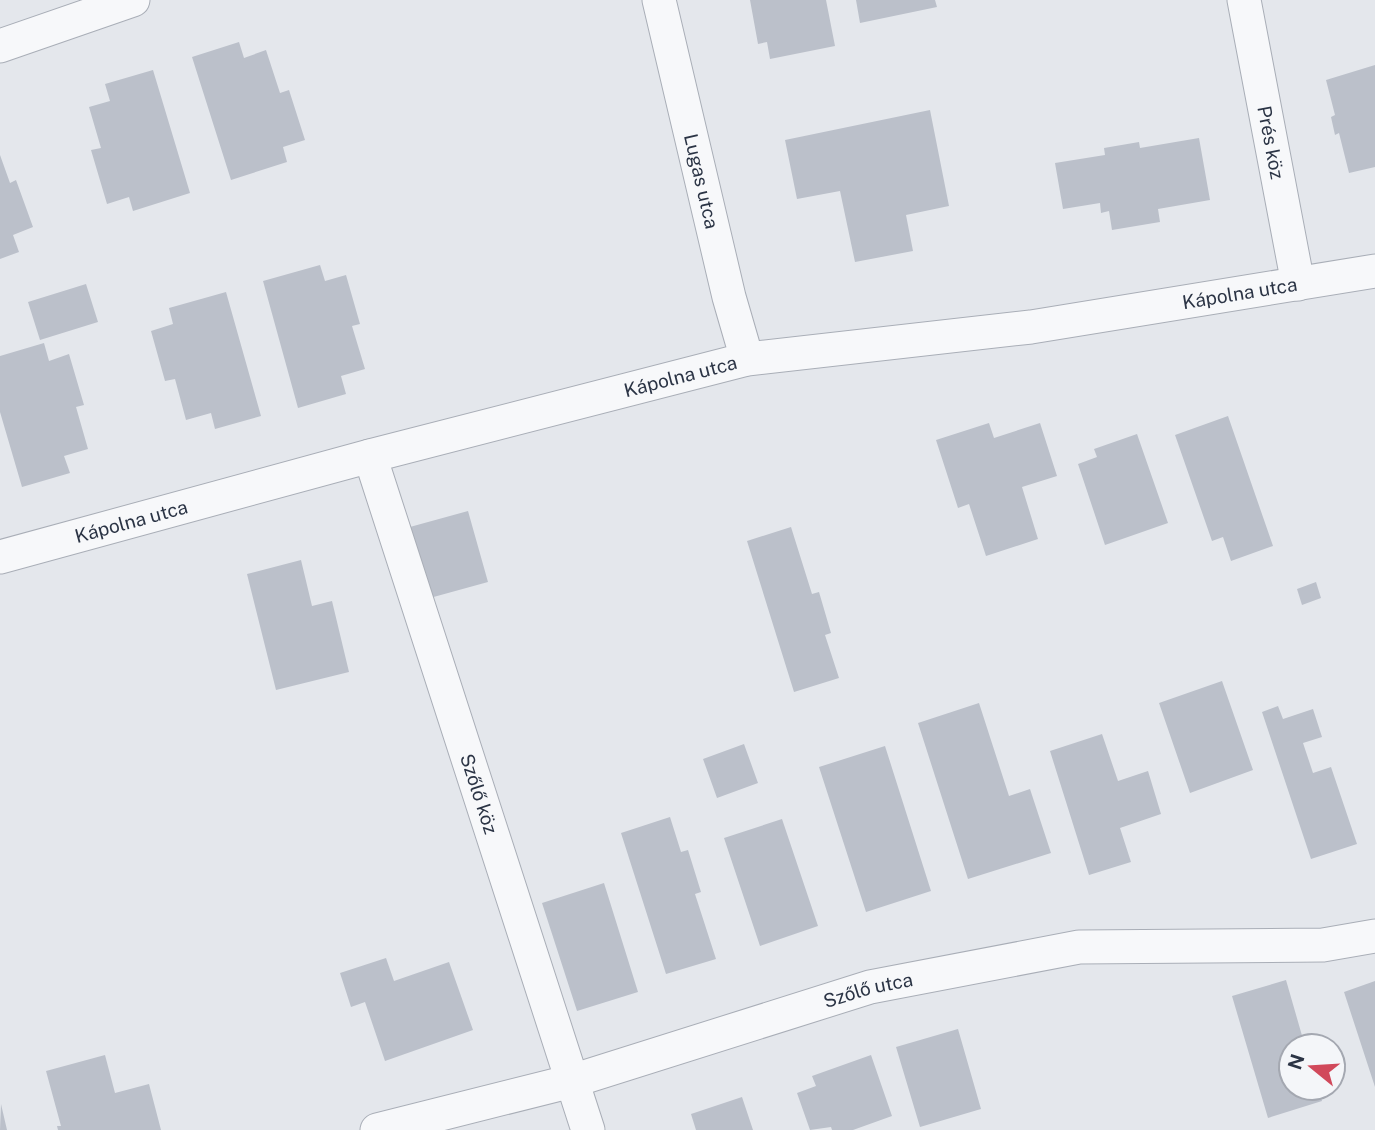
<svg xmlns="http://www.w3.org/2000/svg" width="1375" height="1130" viewBox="0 0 1375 1130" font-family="'Public Sans',sans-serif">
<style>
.building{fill:#bbc0ca}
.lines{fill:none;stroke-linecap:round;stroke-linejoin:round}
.minor-casing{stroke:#a9aeb7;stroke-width:35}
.minor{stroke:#f7f8fa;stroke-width:33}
.labels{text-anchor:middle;stroke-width:7;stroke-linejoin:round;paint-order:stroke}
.street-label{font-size:19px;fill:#2b3445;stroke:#f4f6f9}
</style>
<rect width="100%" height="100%" fill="#e4e7ec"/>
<path class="building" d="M 750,0 L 826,0 L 835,46 L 770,59 L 767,42 L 758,44 Z
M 856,0 L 935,0 L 937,7 L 860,23 Z
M 239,42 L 244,58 L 266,50 L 280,93 L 289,90 L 305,140 L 283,147 L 287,162 L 231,180 L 192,57 Z
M 1375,65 L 1375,167 L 1349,173 L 1339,133 L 1335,135 L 1331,117 L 1335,115 L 1326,80 Z
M 153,70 L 190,193 L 133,211 L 129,197 L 107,204 L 91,150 L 101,148 L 89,107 L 110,101 L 105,84 Z
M 930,110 L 949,206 L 906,215 L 913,251 L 855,262 L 840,191 L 797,199 L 785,140 Z
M 1199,138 L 1210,200 L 1158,209 L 1160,222 L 1112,230 L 1109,211 L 1101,213 L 1100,203 L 1063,209 L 1055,163 L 1105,155 L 1104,148 L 1139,142 L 1140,148 Z
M 0,155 L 10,183 L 16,180 L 33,227 L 13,235 L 19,252 L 0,259 Z
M 320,265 L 325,281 L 346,275 L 360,324 L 352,326 L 365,369 L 341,376 L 346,394 L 298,408 L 263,281 Z
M 86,284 L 98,322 L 40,340 L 28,302 Z
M 226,292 L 261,416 L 215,429 L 211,413 L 186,420 L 175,379 L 165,381 L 151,331 L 173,324 L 169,308 Z
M 44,343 L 49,361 L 69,354 L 84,405 L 76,407 L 88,449 L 64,456 L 70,473 L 22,487 L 0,412 L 0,356 Z
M 1228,416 L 1273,546 L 1231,561 L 1223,537 L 1212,541 L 1175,435 Z
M 989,423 L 994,438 L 1040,423 L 1057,476 L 1022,487 L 1038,539 L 986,556 L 969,504 L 958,508 L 936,440 Z
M 1137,434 L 1168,523 L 1105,545 L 1078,464 L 1097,457 L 1094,449 Z
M 468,511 L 488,582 L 419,601 L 399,530 Z
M 791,527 L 812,594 L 819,592 L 831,633 L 825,635 L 839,678 L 794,692 L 747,541 Z
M 301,560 L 312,606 L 332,601 L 349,672 L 276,690 L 247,574 Z
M 1316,582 L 1321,598 L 1302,605 L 1297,589 Z
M 1222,681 L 1253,770 L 1190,793 L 1159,703 Z
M 979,703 L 1009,796 L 1030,789 L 1051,853 L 968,879 L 918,723 Z
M 1278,706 L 1283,719 L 1313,709 L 1322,737 L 1303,743 L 1313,773 L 1331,767 L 1357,844 L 1311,859 L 1262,712 Z
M 1102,734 L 1118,781 L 1148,771 L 1161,814 L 1120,828 L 1131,862 L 1089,875 L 1050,751 Z
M 744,744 L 758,783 L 717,798 L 703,759 Z
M 885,746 L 931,891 L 866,912 L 819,767 Z
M 670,817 L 681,852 L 688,850 L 701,892 L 695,894 L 716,959 L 666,974 L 621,833 Z
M 782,819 L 818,926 L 760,946 L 724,838 Z
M 604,883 L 638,992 L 577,1011 L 542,903 Z
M 386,958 L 394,981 L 449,962 L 473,1030 L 385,1061 L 365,1002 L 351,1007 L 340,973 Z
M 1286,980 L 1305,1046 L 1291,1046 L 1291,1088 L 1318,1088 L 1322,1101 L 1268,1118 L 1232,996 Z
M 1375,981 L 1375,1087 L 1344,992 Z
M 958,1029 L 981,1109 L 920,1127 L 896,1047 Z
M 105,1055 L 115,1093 L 149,1084 L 161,1130 L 58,1130 L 57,1126 L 61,1126 L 46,1071 Z
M 871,1055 L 892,1116 L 853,1130 L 832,1130 L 831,1127 L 810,1130 L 797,1093 L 816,1086 L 812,1076 Z
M 742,1097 L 753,1130 L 696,1130 L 691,1114 Z
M 1,1104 L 7,1130 L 0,1130 Z"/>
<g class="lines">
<defs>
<g id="minor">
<path id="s1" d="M 659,0 L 729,297 L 747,359"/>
<path id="s2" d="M 1244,0 L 1298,284"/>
<path d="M 0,46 L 133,0"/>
<path id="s3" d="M 370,456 L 588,1130"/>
<path id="s4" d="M 0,557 L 370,456 L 747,359 L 1031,327 L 1375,271"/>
<path id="s5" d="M 377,1130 L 572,1081 L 870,987 L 1079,947 L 1323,945 L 1375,936"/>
</g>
</defs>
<use href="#minor" class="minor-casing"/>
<use href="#minor" class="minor"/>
</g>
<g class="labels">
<g class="street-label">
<text dy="7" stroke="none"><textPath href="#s2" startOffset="145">Prés köz</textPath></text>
<text dy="7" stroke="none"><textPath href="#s1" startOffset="186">Lugas utca</textPath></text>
<text dy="7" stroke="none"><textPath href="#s4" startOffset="1270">Kápolna utca</textPath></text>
<text dy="7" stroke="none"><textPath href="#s4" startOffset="704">Kápolna utca</textPath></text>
<text dy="7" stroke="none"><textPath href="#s4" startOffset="136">Kápolna utca</textPath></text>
<text dy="7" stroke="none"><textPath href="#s3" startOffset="355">Szőlő köz</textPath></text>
<text dy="7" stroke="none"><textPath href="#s5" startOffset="511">Szőlő utca</textPath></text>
</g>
</g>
<g transform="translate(1312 1067) rotate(288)"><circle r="33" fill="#f4f6f9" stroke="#a4a8b1" stroke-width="2"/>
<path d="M0-5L12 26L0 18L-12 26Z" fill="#d1495b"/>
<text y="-10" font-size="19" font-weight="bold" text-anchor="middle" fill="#2b3445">N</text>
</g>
</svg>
